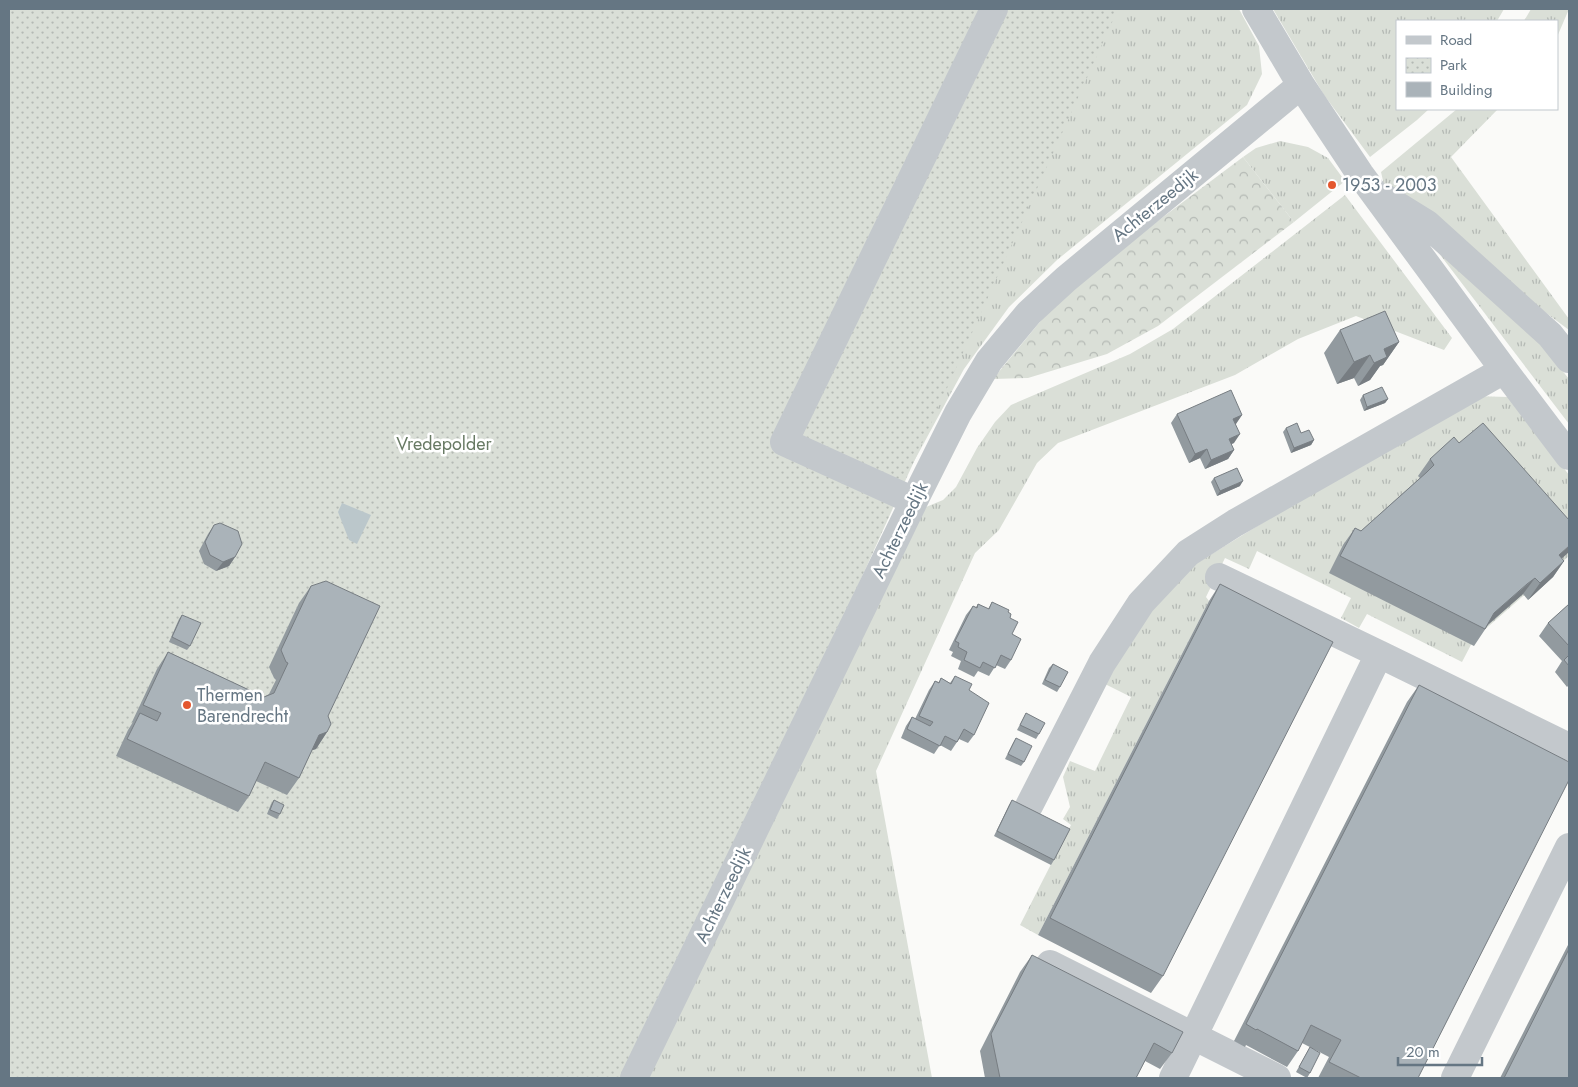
<svg xmlns="http://www.w3.org/2000/svg" width="1578" height="1087" viewBox="0 0 1578 1087" font-family="Jost,sans-serif">
<style>
.grass{fill:url(#grass-tufts)}
.forest{fill:url(#forest-crowns)}
.park{fill:url(#park-dots)}
.water{fill:#bbc7cb}
.lines{fill:none;stroke-linecap:round;stroke-linejoin:round}
.minor{stroke:#c3c8cc;stroke-width:28}
.wall{fill:#929a9f}
.shaded-wall{fill:#777d82}
.building{fill:#aab3b9;stroke:#777d82}
.poi-dot{fill:#e4572e;stroke:#fff;stroke-width:2}
.labels{text-anchor:middle;stroke-width:5;stroke-linejoin:round;paint-order:stroke}
.poi-label{font-size:18px;fill:#657683;stroke:#fff;text-anchor:start}
.street-label{font-size:18px;fill:#657683;stroke:#fff}
.park-label{font-size:18px;fill:#687a64;stroke:#fff}
</style>
<defs>
<pattern id="grass-tufts" width="24" height="20" patternUnits="userSpaceOnUse" patternTransform="scale(1.25)"><rect width="24" height="20" fill="#dadfd7"/><path d="M3 7l-1-3M5 7V3M7 7l1-3M15 17l-1-3M17 17v-4M19 17l1-3" fill="none" stroke="#b4b9b4"/></pattern>
<pattern id="forest-crowns" width="20" height="18" patternUnits="userSpaceOnUse" patternTransform="scale(1.25)"><rect width="20" height="18" fill="#dadfd7"/><path d="M2 6a3 3 0 1 1 6 0M12 15a3 3 0 1 1 6 0" fill="none" stroke="#b4b9b4"/></pattern>
<pattern id="park-dots" width="8" height="8" patternUnits="userSpaceOnUse" patternTransform="scale(1.25)"><rect width="8" height="8" fill="#dadfd7"/><path d="M2 2h.1M6 6h.1" fill="none" stroke="#b4b9b4" stroke-width="1.8" stroke-linecap="round"/></pattern>
</defs>
<rect width="100%" height="100%" fill="#fafaf8"/>
<path class="grass" d="M 1020,9 L 1239,9 L 1259,46 L 1262,74 L 1247,105 L 1057,260 L 1009,307 L 964,369 L 912,465 L 888,471 Z
M 1273,9 L 1504,9 L 1497,21 L 1397,21 L 1397,109 L 1429,109 L 1417,120 L 1370,157 L 1324,95 Z
M 1531,9 L 1569,9 L 1557,37 L 1557,21 L 1524,21 Z
M 1457,109 L 1498,109 L 1451,157 L 1569,319 L 1569,330 L 1522,295 L 1384,185 L 1381,172 Z
M 1280,141 L 1308,147 L 1328,158 L 1345,181 L 1294,222 L 1243,157 L 1256,148 Z
M 1345,195 L 1452,338 L 1444,350 L 1356,316 L 1298,339 L 1235,375 L 1058,443 L 1037,463 L 999,530 L 975,553 L 876,771 L 932,1078 L 647,1078 L 926,507 L 943,500 L 956,487 L 977,448 L 995,422 L 1011,405 L 1130,354 L 1173,329 Z
M 1422,231 L 1529,329 L 1569,379 L 1569,424 Z
M 1468,396 L 1510,397 L 1569,475 L 1569,556 L 1474,639 L 1462,662 L 1367,614 L 1359,628 L 1341,618 L 1351,598 L 1257,551 L 1249,569 L 1225,558 L 1206,597 L 1209,601 L 1038,935 L 1020,925 L 1071,825 L 1063,819 L 1070,807 L 1063,777 L 1070,761 L 1095,771 L 1131,697 L 1103,683 L 1102,677 L 1175,578 L 1194,565 Z"/>
<path class="forest" d="M 1243,157 L 1294,222 L 1158,326 L 1107,354 L 1028,378 L 993,379 L 1052,307 L 1111,256 Z"/>
<path class="park" d="M 9,9 L 1118,9 L 636,1078 L 9,1078 Z"/>
<path class="water" d="M 342,503 L 371,515 L 357,544 L 349,540 L 338,512 Z"/>
<g class="lines">
<path class="minor" d="M 1256,9 L 1301,85 L 1360,174 L 1504,370 L 1569,456
M 1385,198 L 1427,224 L 1550,335 L 1569,359
M 914,501 L 784,442 L 994,9
M 1219,577 L 1379,654
M 1029,806 L 1102,663 L 1141,603 L 1188,553 L 1235,523 L 1504,370
M 1050,964 L 1277,1078
M 634,1078 L 914,501 L 958,413 L 989,361 L 1029,313 L 1066,279 L 1301,85
M 1173,1078 L 1379,654 L 1569,747
M 1455,1078 L 1569,847"/>
</g>
<path class="wall" d="M 1340,330 L 1399,342 L 1383,365 L 1380,366 L 1370,380 L 1358,386 L 1354,378 L 1337,384 L 1324,353 Z
M 1363,395 L 1388,399 L 1385,403 L 1364,411 L 1360,400 Z
M 1177,414 L 1242,415 L 1235,424 L 1234,443 L 1231,444 L 1234,450 L 1228,459 L 1205,469 L 1200,458 L 1189,463 L 1171,423 Z
M 1286,428 L 1301,433 L 1314,440 L 1311,445 L 1291,453 L 1283,432 Z
M 1430,459 L 1564,561 L 1553,577 L 1528,600 L 1523,594 L 1488,625 L 1474,646 L 1329,573 L 1343,545 L 1355,528 L 1361,531 L 1420,478 L 1418,476 Z
M 1214,478 L 1240,486 L 1217,496 L 1211,482 Z
M 214,525 L 235,557 L 229,566 L 216,571 L 204,564 L 199,551 L 208,534 Z
M 1220,584 L 1163,976 L 1151,993 L 1038,935 L 1209,601 Z
M 311,586 L 328,716 L 327,732 L 316,749 L 312,750 L 299,778 L 287,795 L 256,781 L 249,796 L 238,812 L 116,756 L 128,730 L 133,722 L 132,722 L 157,669 L 168,652 L 264,697 L 269,694 L 276,680 L 274,678 L 269,667 L 299,603 Z
M 992,602 L 1008,612 L 1012,634 L 1011,660 L 1005,669 L 996,665 L 989,676 L 978,671 L 974,677 L 958,669 L 961,661 L 951,656 L 953,652 L 949,650 L 966,615 L 973,606 L 976,607 L 978,604 L 988,609 Z
M 1569,604 L 1569,685 L 1567,687 L 1555,672 L 1562,661 L 1539,636 L 1548,623 Z
M 182,615 L 190,646 L 187,650 L 169,642 L 179,619 Z
M 1053,664 L 1060,687 L 1057,692 L 1042,684 L 1049,668 Z
M 955,676 L 969,690 L 974,735 L 968,743 L 959,739 L 951,751 L 940,745 L 934,754 L 901,738 L 906,726 L 912,717 L 915,719 L 929,690 L 935,681 L 939,682 L 941,678 L 950,683 Z
M 1419,685 L 1418,1078 L 1318,1078 L 1329,1057 L 1302,1043 L 1298,1051 L 1287,1067 L 1246,1045 L 1245,1047 L 1234,1041 L 1407,702 Z
M 1026,713 L 1039,734 L 1036,739 L 1017,730 Z
M 1016,738 L 1024,762 L 1021,766 L 1005,759 L 1013,743 Z
M 274,800 L 280,814 L 277,819 L 267,814 L 271,804 Z
M 1012,800 L 1054,860 L 1051,865 L 994,836 L 1009,805 Z
M 1569,943 L 1569,1078 L 1500,1078 Z
M 1032,955 L 1172,1053 L 1160,1069 L 1145,1061 L 1136,1078 L 985,1078 L 980,1051 L 1020,972 Z
M 1310,1047 L 1310,1073 L 1307,1078 L 1296,1072 Z"/>
<path class="shaded-wall" d="M 1399,342 L 1383,365 L 1380,366 L 1370,380 L 1358,386 L 1384,349 Z
M 1370,355 L 1354,378 L 1337,384 L 1354,362 Z
M 1388,399 L 1385,403 L 1364,411 L 1367,407 Z
M 1242,415 L 1236,424 L 1227,428 L 1233,419 Z
M 1240,434 L 1234,443 L 1222,448 L 1229,439 Z
M 1314,440 L 1311,445 L 1291,453 L 1294,448 Z
M 1207,449 L 1200,458 L 1189,463 L 1195,454 Z
M 1234,450 L 1228,459 L 1205,469 L 1211,460 Z
M 1243,481 L 1240,486 L 1217,496 L 1220,491 Z
M 1569,546 L 1569,552 L 1547,572 L 1559,555 Z
M 235,557 L 229,566 L 216,571 L 223,562 Z
M 1564,561 L 1553,577 L 1528,600 L 1540,583 Z
M 1535,578 L 1523,594 L 1484,628 L 1494,613 Z
M 327,732 L 316,749 L 307,752 L 319,735 Z"/>
<path class="building" d="M 1385,311 L 1399,342 L 1384,349 L 1387,357 L 1374,363 L 1370,355 L 1354,362 L 1340,330 Z
M 1382,387 L 1388,399 L 1367,407 L 1363,395 Z
M 1231,390 L 1242,415 L 1233,419 L 1240,434 L 1229,439 L 1234,450 L 1211,460 L 1207,449 L 1195,454 L 1177,414 Z
M 1297,423 L 1301,433 L 1309,430 L 1314,440 L 1294,448 L 1286,428 Z
M 1483,423 L 1569,520 L 1569,546 L 1559,555 L 1564,561 L 1540,583 L 1535,578 L 1527,584 L 1494,613 L 1485,629 L 1340,556 L 1355,528 L 1361,531 L 1427,472 L 1434,465 L 1430,459 L 1454,437 L 1459,443 Z
M 1237,468 L 1243,481 L 1220,491 L 1214,478 Z
M 220,523 L 238,531 L 242,544 L 235,557 L 223,562 L 210,555 L 205,542 L 214,525 Z
M 326,581 L 380,606 L 328,716 L 331,724 L 327,732 L 319,735 L 299,778 L 265,762 L 249,796 L 127,739 L 140,713 L 157,721 L 161,713 L 143,705 L 168,652 L 264,697 L 274,693 L 288,663 L 286,662 L 281,650 L 311,586 Z
M 1220,584 L 1333,642 L 1163,976 L 1050,918 Z
M 992,602 L 1009,610 L 1008,612 L 1011,614 L 1010,618 L 1018,622 L 1012,634 L 1021,639 L 1011,660 L 1001,655 L 995,668 L 983,662 L 980,668 L 964,660 L 967,652 L 958,647 L 959,643 L 955,641 L 973,606 L 977,608 L 978,604 L 989,609 Z
M 1569,604 L 1569,646 L 1548,623 Z
M 182,615 L 201,623 L 190,646 L 172,637 Z
M 1569,655 L 1569,666 L 1564,660 Z
M 1053,664 L 1068,672 L 1060,687 L 1045,680 Z
M 955,676 L 972,684 L 969,690 L 989,703 L 974,735 L 964,729 L 957,742 L 945,736 L 940,746 L 907,729 L 912,717 L 930,726 L 933,722 L 919,716 L 935,681 L 939,683 L 941,678 L 951,684 Z
M 1419,685 L 1569,762 L 1569,780 L 1418,1078 L 1361,1078 L 1329,1062 L 1341,1040 L 1311,1025 L 1298,1051 L 1257,1029 L 1256,1030 L 1246,1024 Z
M 1026,713 L 1045,723 L 1039,734 L 1020,725 Z
M 1016,738 L 1032,746 L 1024,762 L 1008,754 Z
M 274,800 L 284,805 L 280,814 L 270,810 Z
M 1012,800 L 1070,829 L 1054,860 L 997,831 Z
M 1569,949 L 1569,1078 L 1504,1078 Z
M 1032,955 L 1183,1032 L 1172,1053 L 1154,1043 L 1136,1078 L 1000,1078 L 991,1034 Z
M 1310,1047 L 1320,1053 L 1310,1073 L 1299,1067 Z"/>
<g class="poi-dot">
<circle cx="1332" cy="185" r="5"/>
<circle cx="187" cy="705" r="5"/>
</g>
<g class="labels">
<g class="poi-label">
<text x="1342" y="191">1953 - 2003</text>
<text x="197" y="701">Thermen<tspan x="197" dy="21">Barendrecht</tspan></text>
</g>
<g class="street-label">
<text transform="translate(1155 205) rotate(-39)" y="6">Achterzeedijk</text>
<text transform="translate(900 530) rotate(-64)" y="6">Achterzeedijk</text>
<text transform="translate(723 895) rotate(-64)" y="6">Achterzeedijk</text>
</g>
<g class="park-label">
<text x="444" y="450">Vredepolder</text>
</g>
</g>
<rect width="1578" height="1087" fill="none" stroke="#657683" stroke-width="20"/>
<rect x="1396" y="20" width="162" height="90" fill="#ffffff" stroke="#c1c8cd"/>
<rect x="1406" y="36" width="25" height="8" fill="#c3c8cc" stroke="#c1c8cd"/>
<text x="1440" y="45" font-size="15" fill="#657683">Road</text>
<rect x="1406" y="58" width="25" height="15" fill="url(#park-dots)" stroke="#c1c8cd"/>
<text x="1440" y="70" font-size="15" fill="#657683">Park</text>
<rect x="1406" y="82" width="25" height="15" fill="#aab3b9" stroke="#c1c8cd"/>
<text x="1440" y="95" font-size="15" fill="#657683">Building</text>
<path d="M1398 1057v8h84v-8" fill="none" stroke="#657683" stroke-width="2.5"/>
<text x="1406" y="1057" font-size="15" fill="#657683" stroke="#ffffff" stroke-width="4" paint-order="stroke">20 m</text>
</svg>
